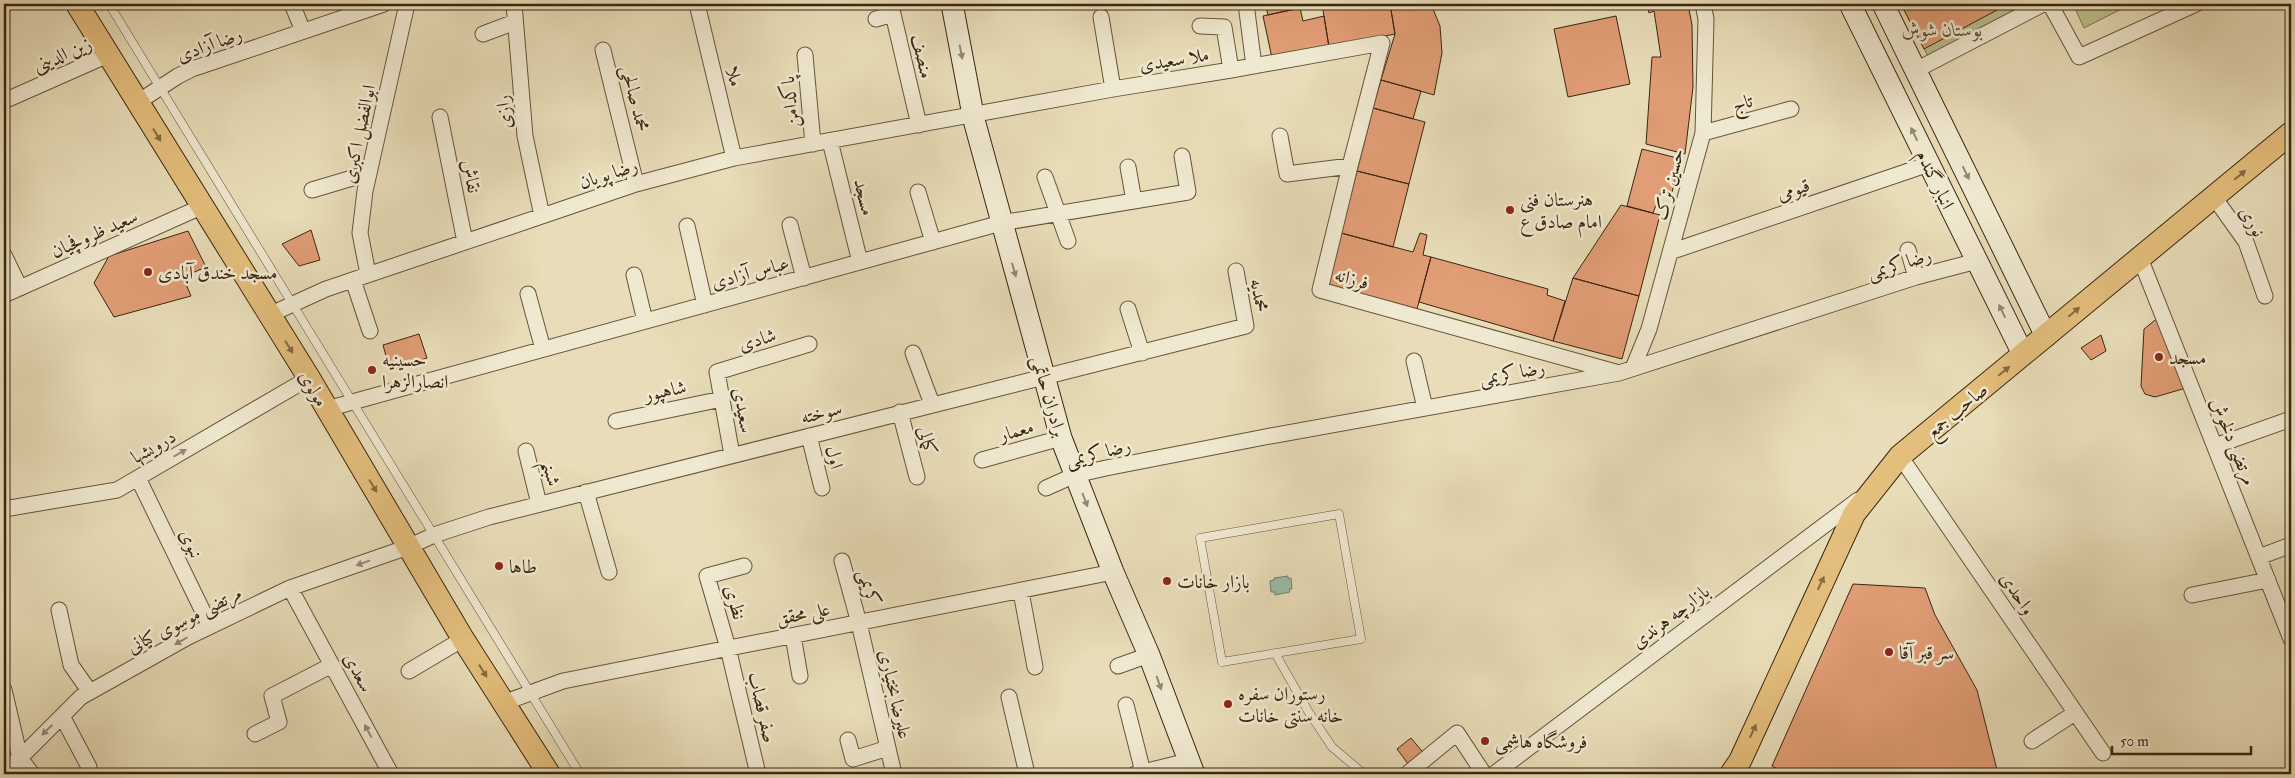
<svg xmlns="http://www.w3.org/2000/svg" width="2295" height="778" viewBox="0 0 2295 778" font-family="'IM FELL Double Pica',Amiri,serif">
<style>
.green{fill:#b9c08d;stroke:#7a734f}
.water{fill:#98bda8;stroke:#72816c}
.building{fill:#e19d75;stroke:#3a2611}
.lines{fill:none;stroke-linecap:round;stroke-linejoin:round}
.lane-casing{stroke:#66543b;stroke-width:9}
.street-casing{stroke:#66543b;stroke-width:17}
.secondary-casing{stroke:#3a2611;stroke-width:23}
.primary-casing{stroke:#3a2611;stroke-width:24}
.lane{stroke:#f0e9d1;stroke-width:8}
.street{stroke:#f0e9d1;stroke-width:15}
.secondary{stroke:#f0e9d1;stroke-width:21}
.primary{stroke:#e4be7c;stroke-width:22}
.oneway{fill:#958871}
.oneway2{fill:#866a41}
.poi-dot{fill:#8f2418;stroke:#f0e9d1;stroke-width:2}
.labels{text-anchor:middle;stroke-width:5;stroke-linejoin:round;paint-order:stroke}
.park-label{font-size:19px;font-style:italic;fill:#5a4c30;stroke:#f0e9d1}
.street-label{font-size:19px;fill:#3a2611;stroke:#f0e9d1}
.poi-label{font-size:19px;fill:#3a2611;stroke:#f0e9d1;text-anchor:start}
</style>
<rect width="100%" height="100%" fill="#e8ddb8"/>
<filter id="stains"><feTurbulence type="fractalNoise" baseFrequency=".004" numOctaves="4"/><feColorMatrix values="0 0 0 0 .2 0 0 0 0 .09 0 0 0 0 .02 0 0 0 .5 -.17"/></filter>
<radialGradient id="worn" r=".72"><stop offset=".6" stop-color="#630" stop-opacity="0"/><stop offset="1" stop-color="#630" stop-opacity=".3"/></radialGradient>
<path class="green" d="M 1901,4 L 2063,4 L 1931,62 Z
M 2073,4 L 2131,4 L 2084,28 Z"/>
<path class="water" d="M 1288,576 L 1288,579 L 1291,578 L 1292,589 L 1289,589 L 1290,592 L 1275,595 L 1275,592 L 1271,592 L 1270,581 L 1274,580 L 1274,578 Z"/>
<path class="building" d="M 1265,4 L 1299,4 L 1300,8 L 1268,15 Z
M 1322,4 L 1390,4 L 1395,34 L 1329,47 Z
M 1390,4 L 1431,4 L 1440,26 L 1442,53 L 1434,95 L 1381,80 L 1395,34 Z
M 1647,4 L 1688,4 L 1692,25 L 1693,87 L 1685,154 L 1646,144 L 1652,57 L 1661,57 L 1654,11 L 1649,13 Z
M 1901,4 L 1994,4 L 1997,10 L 1924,49 Z
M 1300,8 L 1303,21 L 1324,16 L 1329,47 L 1272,58 L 1263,16 Z
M 1616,16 L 1630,84 L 1568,97 L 1554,29 Z
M 1381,80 L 1421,91 L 1413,119 L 1373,108 Z
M 1373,108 L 1425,122 L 1409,184 L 1357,171 Z
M 1642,149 L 1681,159 L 1672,192 L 1661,192 L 1653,213 L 1627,206 Z
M 1357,171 L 1409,184 L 1393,247 L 1341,233 Z
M 1621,205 L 1660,215 L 1639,296 L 1573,278 Z
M 311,230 L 320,260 L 299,266 L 282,244 Z
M 188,231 L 206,267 L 183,277 L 191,296 L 114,317 L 94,283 L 109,256 Z
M 1341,233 L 1413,252 L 1420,233 L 1427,235 L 1423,255 L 1431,257 L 1417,309 L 1328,285 Z
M 1431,257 L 1548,289 L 1547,295 L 1565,301 L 1553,341 L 1419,302 Z
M 1573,278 L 1639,296 L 1622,359 L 1553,341 Z
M 2159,317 L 2186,388 L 2155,397 L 2145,394 L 2141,386 L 2144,329 Z
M 419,334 L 427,358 L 390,371 L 383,345 Z
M 2101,335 L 2106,351 L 2091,360 L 2081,348 Z
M 1853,584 L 1925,588 L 1935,615 L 1977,690 L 1998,774 L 1786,774 L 1772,766 Z
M 1411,738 L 1426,756 L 1412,769 L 1397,749 Z"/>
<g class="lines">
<defs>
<path id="lane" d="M 109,4 L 580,774
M 1339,514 L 1361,639 L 1222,662 L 1200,538 Z
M 1275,653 L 1308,711 L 1332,747 L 1364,774"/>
<path id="street" d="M 292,4 L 303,31
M 514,4 L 525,136 L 542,216
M 697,4 L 734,158
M 1246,4 L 1254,66
M 2050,4 L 2079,57 L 2196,4
M 1101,17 L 1113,89
M 876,19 L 893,14 L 919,125
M 1200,26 L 1224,27 L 1231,70
M 483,34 L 515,22
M 603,50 L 636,184
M 805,55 L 813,144
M 1916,70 L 2043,4
M 4,101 L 108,55
M 138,102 L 178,76 L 192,69 L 384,4
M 440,117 L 465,242
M 1703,133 L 1791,109
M 1280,136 L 1287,174 L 1350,166
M 830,141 L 860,262
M 1128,167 L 1134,201
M 1045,177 L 1068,241
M 312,190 L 369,173
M 918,192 L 933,242
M 2214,197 L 2246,242 L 2265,296
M 790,225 L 804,278
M 687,226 L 705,305
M 1908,250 L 1916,277
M 1670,252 L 1929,164
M 4,255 L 20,288
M 2140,258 L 2291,639
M 368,274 L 360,233 L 365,191 L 407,4
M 634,275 L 645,321
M 353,280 L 370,331
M 528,294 L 543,349
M 4,295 L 201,207
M 1128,309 L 1142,353
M 269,315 L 326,289 L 542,216 L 636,184 L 734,158 L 1113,89 L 1231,70 L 1382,43 L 1350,166 L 1320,290 L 1619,373
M 913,353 L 932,404
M 1414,361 L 1425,408
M 1633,368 L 1649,329 L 1703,133 L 1706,19 L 1703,4
M 327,409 L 1001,223 L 1188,192 L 1182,156
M 900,412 L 917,477
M 616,421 L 722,399
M 809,436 L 822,488
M 2215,446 L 2291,419
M 526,451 L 539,504
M 732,455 L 717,372 L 809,344
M 1900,456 L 2103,753
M 982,460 L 1061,438
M 138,478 L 210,626
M 1046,488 L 1075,475 L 1106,468 L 1265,437 L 1619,373 L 1916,277 L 1977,261
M 586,492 L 609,572
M 4,509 L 117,490 L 309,378
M 2259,557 L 2291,545
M 842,561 L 859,623 L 894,774
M 744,566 L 707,576 L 728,648 L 758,774
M 290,588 L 391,774
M 1021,592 L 1035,667
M 2192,595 L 2268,580
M 59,610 L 71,665 L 90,692
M 793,636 L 800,676
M 1118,666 L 1149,655
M 409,671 L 463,639
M 4,690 L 20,758 L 32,774
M 1009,697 L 1027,774
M 503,703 L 563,681 L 1113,572
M 1126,705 L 1143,772
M 62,716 L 89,767
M 255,734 L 279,722 L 272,696 L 332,665
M 848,740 L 853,759 L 888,748
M 2032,741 L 2075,713
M 4,770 L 20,758 L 81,697 L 188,637 L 290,588 L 408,547 L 434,535 L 489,517 L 1246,326 L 1236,271
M 1135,774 L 1188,761
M 1407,774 L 1457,733 L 1484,774
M 1494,774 L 1858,500"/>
<path id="secondary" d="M 952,4 L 974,120 L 1061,438 L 1113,572 L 1149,655 L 1194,774
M 1850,4 L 2023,354
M 1883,4 L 2046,336"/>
<path id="primary" d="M 77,4 L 309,378 L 463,639 L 549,774
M 1731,774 L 1740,761 L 1854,514 L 1900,456 L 2291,133"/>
</defs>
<use href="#lane" class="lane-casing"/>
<use href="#street" class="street-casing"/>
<use href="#secondary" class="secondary-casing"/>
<use href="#primary" class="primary-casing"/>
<use href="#lane" class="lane"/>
<use href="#street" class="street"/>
<use href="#secondary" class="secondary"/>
<use href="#primary" class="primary"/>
</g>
<defs><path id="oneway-solid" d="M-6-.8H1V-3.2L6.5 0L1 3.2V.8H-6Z" transform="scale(1.25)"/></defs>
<g class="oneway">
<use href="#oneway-solid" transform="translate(961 52) rotate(79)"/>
<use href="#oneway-solid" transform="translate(1914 134) rotate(-116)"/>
<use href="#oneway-solid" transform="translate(1966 173) rotate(64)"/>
<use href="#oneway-solid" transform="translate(1014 270) rotate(74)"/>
<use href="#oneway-solid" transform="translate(2002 311) rotate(-116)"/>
<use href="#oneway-solid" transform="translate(180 453) rotate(-30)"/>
<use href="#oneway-solid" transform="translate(1085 500) rotate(69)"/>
<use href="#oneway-solid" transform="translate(363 563) rotate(160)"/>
<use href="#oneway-solid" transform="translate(181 641) rotate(150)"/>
<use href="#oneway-solid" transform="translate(1159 683) rotate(70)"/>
<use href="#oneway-solid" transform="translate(47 730) rotate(135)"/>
<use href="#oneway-solid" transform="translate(368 731) rotate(-118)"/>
</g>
<g class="oneway2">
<use href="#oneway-solid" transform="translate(157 135) rotate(59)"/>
<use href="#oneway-solid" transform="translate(2240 175) rotate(-40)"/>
<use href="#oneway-solid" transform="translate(2074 312) rotate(-40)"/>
<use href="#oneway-solid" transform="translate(289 347) rotate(58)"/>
<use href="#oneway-solid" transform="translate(2004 371) rotate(-40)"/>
<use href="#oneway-solid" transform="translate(373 486) rotate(59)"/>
<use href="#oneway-solid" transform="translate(1821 583) rotate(-65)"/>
<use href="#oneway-solid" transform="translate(483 671) rotate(58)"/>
<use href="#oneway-solid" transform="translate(1753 731) rotate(-65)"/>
</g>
<g class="poi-dot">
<circle cx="1510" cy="210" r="5"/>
<circle cx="148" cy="272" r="5"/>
<circle cx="2159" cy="357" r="5"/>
<circle cx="372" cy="370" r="5"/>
<circle cx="499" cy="566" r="5"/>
<circle cx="1167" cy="581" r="5"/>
<circle cx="1889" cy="652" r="5"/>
<circle cx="1228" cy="704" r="5"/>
<circle cx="1485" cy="741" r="5"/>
</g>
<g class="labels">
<g class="park-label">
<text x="1942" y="36">بوستان شوش</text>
</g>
<g class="street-label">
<text transform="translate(209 44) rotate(-20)" y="7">رضا آزادی</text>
<text transform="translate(62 54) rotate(-23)" y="7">زین الدینی</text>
<text transform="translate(923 56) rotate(77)" y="7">منصف</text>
<text transform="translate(1174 59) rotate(-9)" y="7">ملا سعیدی</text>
<text transform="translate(735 76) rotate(76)" y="7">ملا</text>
<text transform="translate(636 98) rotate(76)" y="7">محمد صالحی</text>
<text transform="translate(789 102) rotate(-95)" y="7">پاکدامن</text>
<text transform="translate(1742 102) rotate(-15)" y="7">تاج</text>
<text transform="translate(503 112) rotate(-95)" y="7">رازی</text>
<text transform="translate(358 134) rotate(-78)" y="7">ابوالفضل اکبری</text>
<text transform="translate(608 173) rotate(-18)" y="7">رضا پویان</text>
<text transform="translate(472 176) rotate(79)" y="7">نقاش</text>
<text transform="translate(1936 179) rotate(64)" y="7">انبار گندم</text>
<text transform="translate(1668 184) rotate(-75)" y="7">حسین ترک</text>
<text transform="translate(1793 189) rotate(-19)" y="7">قیومی</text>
<text transform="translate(865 197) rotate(76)" y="7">مسجد</text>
<text transform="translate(2253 221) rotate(59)" y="7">نوری</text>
<text transform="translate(94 233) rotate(-24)" y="7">سعید ظروفچیان</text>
<text transform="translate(1899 263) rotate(-17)" y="7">رضا کریمی</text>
<text transform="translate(750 272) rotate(-15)" y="7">عباس آزادی</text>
<text transform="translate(1352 278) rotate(16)" y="7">فرزانه</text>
<text transform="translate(1260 295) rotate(80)" y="7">محمدیه</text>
<text transform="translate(757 339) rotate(-17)" y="7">شادی</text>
<text transform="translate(1512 372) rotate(-10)" y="7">رضا کریمی</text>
<text transform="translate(314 388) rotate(59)" y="7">مولوی</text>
<text transform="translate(665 390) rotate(-12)" y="7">شاهپور</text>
<text transform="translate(1050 396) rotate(74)" y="7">برادران حاتمی</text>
<text transform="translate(744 410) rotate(80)" y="7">سعیدی</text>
<text transform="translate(1956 410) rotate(-40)" y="7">صاحب جمع</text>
<text transform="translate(821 412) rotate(-14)" y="7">سوخته</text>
<text transform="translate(1016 430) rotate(-16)" y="7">معمار</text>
<text transform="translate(928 440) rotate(76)" y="7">کمالی</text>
<text transform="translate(2234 441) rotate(68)" y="7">مرتضی دلخوش</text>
<text transform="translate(153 446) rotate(-30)" y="7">درویشها</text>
<text transform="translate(1098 452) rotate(-14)" y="7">رضا کریمی</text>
<text transform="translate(835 457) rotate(76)" y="7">اول</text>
<text transform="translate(552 473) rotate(76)" y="7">شبنم</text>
<text transform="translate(192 543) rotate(64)" y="7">نبوی</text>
<text transform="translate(870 587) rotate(74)" y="7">کریمی</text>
<text transform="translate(2018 593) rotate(56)" y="7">واحدی</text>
<text transform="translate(736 602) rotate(74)" y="7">نظری</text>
<text transform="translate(803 613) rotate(-11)" y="7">علی محقق</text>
<text transform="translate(1670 616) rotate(-37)" y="7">بازارچه هرندی</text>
<text transform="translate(184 619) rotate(-27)" y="7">مرتضی موسوی کیانی</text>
<text transform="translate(359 672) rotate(62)" y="7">سعدی</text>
<text transform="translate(896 694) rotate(77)" y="7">علیرضا بختیاری</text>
<text transform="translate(763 707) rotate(77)" y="7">صفر قصاب</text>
</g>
<g class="poi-label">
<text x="1520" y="206">هنرستان فنی<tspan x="1520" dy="22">امام صادق ع</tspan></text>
<text x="158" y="279">مسجد خندق آبادی</text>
<text x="2169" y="364">مسجد</text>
<text x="382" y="366">حسینیه<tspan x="382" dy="22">انصارالزهرا</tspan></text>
<text x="509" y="573">طاها</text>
<text x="1177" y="588">بازار خانات</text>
<text x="1899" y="659">سر قبر آقا</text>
<text x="1238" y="700">رستوران سفره<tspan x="1238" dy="22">خانه سنتی خانات</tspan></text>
<text x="1495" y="748">فروشگاه هاشمی</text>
</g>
</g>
<rect width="2295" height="778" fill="none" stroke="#e8ddb8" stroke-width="20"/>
<rect x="5" y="5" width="2285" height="768" fill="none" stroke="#3a2611" stroke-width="2.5"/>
<rect x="10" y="10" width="2275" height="758" fill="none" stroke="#3a2611"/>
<path d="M2112 746v8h139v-8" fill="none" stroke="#3a2611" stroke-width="2.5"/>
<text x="2120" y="746" font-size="15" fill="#3a2611" stroke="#f0e9d1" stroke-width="4" paint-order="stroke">50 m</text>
<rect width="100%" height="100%" filter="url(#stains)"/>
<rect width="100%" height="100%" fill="url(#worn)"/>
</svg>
